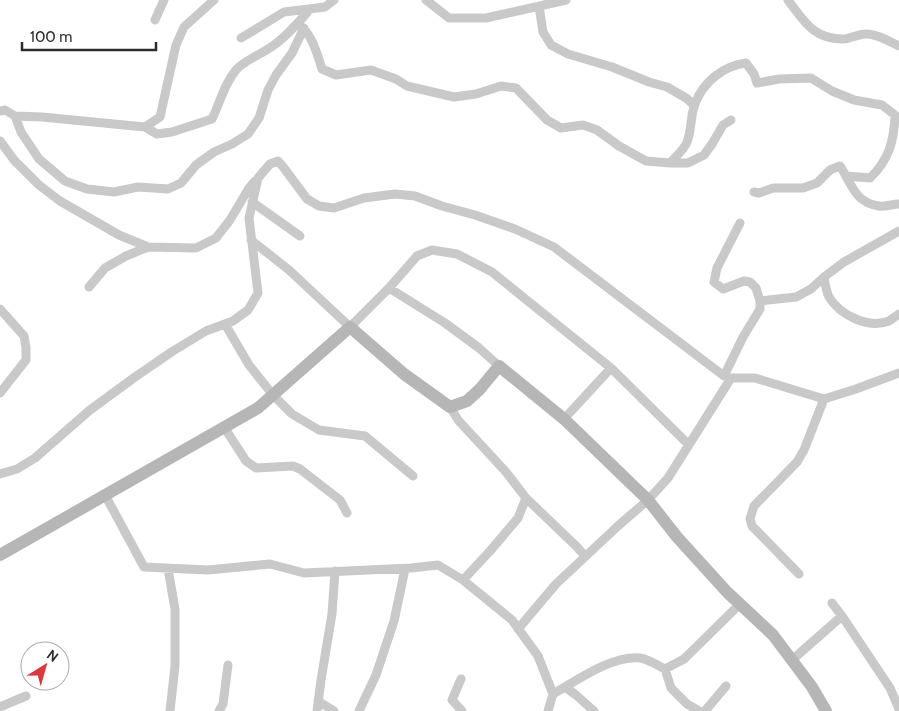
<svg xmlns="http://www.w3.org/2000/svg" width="899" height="711" viewBox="0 0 899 711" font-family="Cabin,sans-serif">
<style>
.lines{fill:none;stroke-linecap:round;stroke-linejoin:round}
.street{stroke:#c9c9c9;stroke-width:9}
.secondary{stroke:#b6b6b6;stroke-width:12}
</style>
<rect width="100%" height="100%" fill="#fff"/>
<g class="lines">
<path class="street" d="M 426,0 L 449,18 L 486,18 L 566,0
M 788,0 C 804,21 813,39 843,39 C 850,39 857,34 866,34 C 877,34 889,41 899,46
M 539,6 L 543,32 L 551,45 L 568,54 L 612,67 L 649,82 L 667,87 L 686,98 L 694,105
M 155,20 L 164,0
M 298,24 C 312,33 317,54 322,69 L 336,75 L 371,70 L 396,79 L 407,86 L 454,97 L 476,94 L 501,86 L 516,88 L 547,120 L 561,128 L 583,125 L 597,130 L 619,146 L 646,161 L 670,163 L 688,163 L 704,155 L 712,144 L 723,125 L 731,120
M 241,38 L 284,12 L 325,7 L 334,0
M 0,111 L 5,110 L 15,116 L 42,117 L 145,127 L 160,117 L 176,45 L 184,27 L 214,0
M 15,116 L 21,132 L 39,159 L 65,181 L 87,189 L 114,192 L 138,187 L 168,189 L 181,183 L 196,165 L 214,152 L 232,144 L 248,134 L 259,118 L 268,90 L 276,75 L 292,53 L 304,28
M 145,127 L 157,134 L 172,132 L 212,119 C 220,103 224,84 236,70 C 243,61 264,53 274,45 C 288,35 299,22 310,9
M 0,141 L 14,160 L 39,185 L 60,201 L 119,235 L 148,247 L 196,248 L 216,238 L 230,220 L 249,188 L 255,181
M 670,163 C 675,157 684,150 687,142 C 692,130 690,116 695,104 C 703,82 723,66 746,63 L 754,74 L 757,83 L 779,79 L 811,78 L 832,91 L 854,100 L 882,105 L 895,115 C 894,141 889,160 870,178 L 846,176
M 754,192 L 759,193 L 773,188 L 803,188 L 817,183 L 830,170 L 840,166 C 852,184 854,202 879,206 C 886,207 893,204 899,204
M 252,202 L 300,236
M 740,223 L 717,268 L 714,282 L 723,289 L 744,281 L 750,282 L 756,288 L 760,301 L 760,309 L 743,337 L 724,376 L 731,378 L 755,378 L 824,399
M 251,240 L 289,270 L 350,327 L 389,288 L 445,323 L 479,348 L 499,366
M 824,277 C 825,283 826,291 829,297 C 840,315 868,329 889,321 C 892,319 896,316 899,314
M 89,287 L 105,268 L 126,256 L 148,247
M 389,288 L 417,256 L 432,250 L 457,254 L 492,272 L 611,368 L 689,445
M 760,301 L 796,297 L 811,289 L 824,277 L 844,262 L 899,231
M 0,309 L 24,336 L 26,348 L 26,360 L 0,393
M 225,324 L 249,365 L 273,395 L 292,414 L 319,430 L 365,436 L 413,476
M 450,407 L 458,420 L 506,472 L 526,498 L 577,547 L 585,556
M 564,419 L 611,368
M 224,427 L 246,461 L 256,468 L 293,466 L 300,469 L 340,500 L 347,513
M 0,474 L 17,469 L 35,458 L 90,410 L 135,377 L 173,351 L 206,331 L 233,321 L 248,310 L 258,293 L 249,218 L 258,178 L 270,164 L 278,161 L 284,168 L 307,199 L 319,206 L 334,208 L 364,198 L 395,194 L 415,196 L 442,206 L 475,215 L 515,229 L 554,247 L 724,376
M 105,495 L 144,567 L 208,570 L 270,564 L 304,573 L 411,568 L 438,565 L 463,580 L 512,620 L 538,656 L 553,694 L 548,711
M 168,569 L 175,609 L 175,666 L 170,711
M 799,574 L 752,526 L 750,519 L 754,506 L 797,462 L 804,450 L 824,399 L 856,389 L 899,373
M 463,580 L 490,551 L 518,518 L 526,498
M 832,603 L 842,616 L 890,688 L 899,709
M 518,629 L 556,584 L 619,525 L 648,500 L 668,478 L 731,378
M 792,660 L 842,616
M 665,669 L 671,688 L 687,704 L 699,711
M 461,679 L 452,700 L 462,711
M 565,687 L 576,695 L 594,711
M 553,694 C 576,681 612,655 640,658 C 648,659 657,665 665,669 L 684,659 L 740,604
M 318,701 L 334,711
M 0,707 L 26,696
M 219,711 L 223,704 L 228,665
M 317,711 L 321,680 L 332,614 L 335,571
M 359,711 L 376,675 L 394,621 L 405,569
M 705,711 L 726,686"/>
<path class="secondary" d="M 0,555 L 258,408 L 350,327 L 404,374 L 450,407 L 467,401 L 480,389 L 499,366 L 564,419 L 648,500 L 677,537 L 727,592 L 773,635 L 812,687 L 826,711"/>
</g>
<g transform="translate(45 666) rotate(37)"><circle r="24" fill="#ffffff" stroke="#ababab"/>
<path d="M0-4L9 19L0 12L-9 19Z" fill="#d9393f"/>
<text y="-8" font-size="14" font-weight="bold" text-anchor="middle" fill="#2c2c2c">N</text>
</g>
<path d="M22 42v8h134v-8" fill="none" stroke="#2c2c2c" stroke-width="2.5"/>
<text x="30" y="42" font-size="15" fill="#2c2c2c" stroke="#ffffff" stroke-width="4" paint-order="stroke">100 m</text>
</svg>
